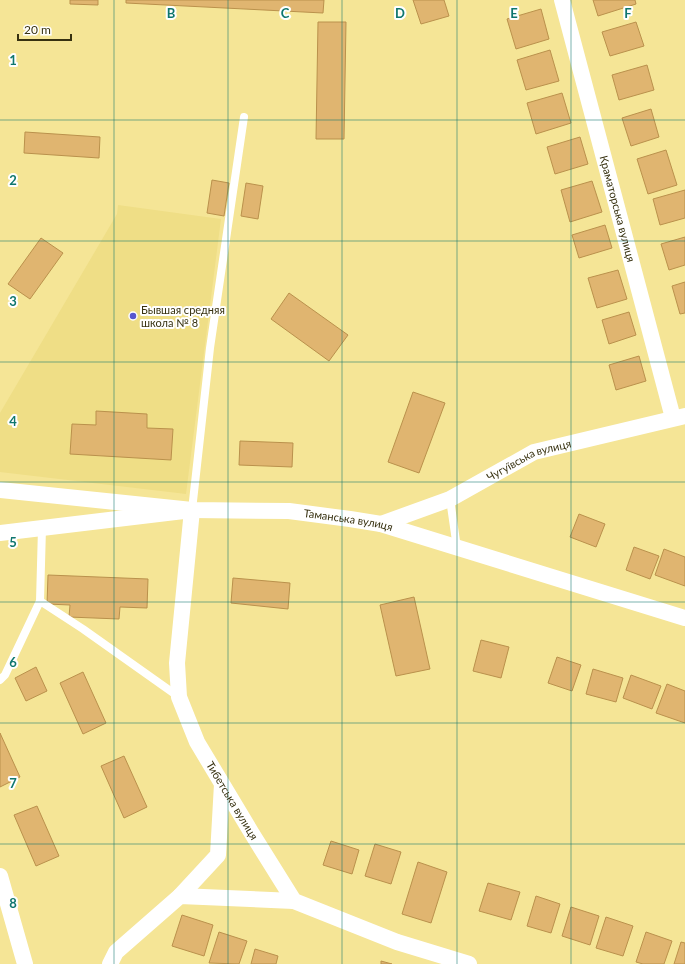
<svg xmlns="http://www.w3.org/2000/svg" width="685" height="964" viewBox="0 0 685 964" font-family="Lato,sans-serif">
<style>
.built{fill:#efde86}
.building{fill:#e0b570;stroke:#ba914c}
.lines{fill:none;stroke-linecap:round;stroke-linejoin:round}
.service{stroke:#fff;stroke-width:8}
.minor{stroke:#fff;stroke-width:16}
.grid{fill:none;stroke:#0f766e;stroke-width:1;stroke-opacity:0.55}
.poi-dot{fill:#5757cf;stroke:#fff;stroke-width:1.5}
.labels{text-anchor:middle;stroke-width:4;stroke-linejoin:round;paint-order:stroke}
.street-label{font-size:11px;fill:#373110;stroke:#fff}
.poi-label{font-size:11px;fill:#373110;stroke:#fff;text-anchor:start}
.grid-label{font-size:13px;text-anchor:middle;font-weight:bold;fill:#0f766e;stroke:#fff;stroke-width:4;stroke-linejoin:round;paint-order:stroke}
</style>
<rect width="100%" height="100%" fill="#f5e596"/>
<path class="built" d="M 118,205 L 221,219 L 186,494 L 0,472 L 0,413 L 117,214 Z"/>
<path class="building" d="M 70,0 L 98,0 L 98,5 L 70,4 Z
M 126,0 L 324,0 L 323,13 L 126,3 Z
M 413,0 L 444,0 L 449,16 L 421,24 Z
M 593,0 L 635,0 L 636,4 L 598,16 Z
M 541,9 L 549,39 L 516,49 L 507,19 Z
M 318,22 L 346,22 L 344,139 L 316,139 Z
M 636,22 L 644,46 L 610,56 L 602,32 Z
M 550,50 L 559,81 L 526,90 L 517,60 Z
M 647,65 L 654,90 L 619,100 L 612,75 Z
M 562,93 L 571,123 L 536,134 L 527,103 Z
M 651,109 L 659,137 L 631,146 L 622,118 Z
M 25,132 L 100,137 L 99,158 L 24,153 Z
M 580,137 L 588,164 L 555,174 L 547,147 Z
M 666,150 L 677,185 L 648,194 L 637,159 Z
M 212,180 L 229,183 L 224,216 L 207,213 Z
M 592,181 L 602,212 L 570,222 L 561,190 Z
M 246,183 L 263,186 L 258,219 L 241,216 Z
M 685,190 L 685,218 L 660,225 L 653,199 Z
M 605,225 L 612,248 L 579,258 L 572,235 Z
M 685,237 L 685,265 L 669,270 L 661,244 Z
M 41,238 L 63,253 L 30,299 L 8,284 Z
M 618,270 L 627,299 L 597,308 L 588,278 Z
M 685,282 L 685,313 L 680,314 L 672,286 Z
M 289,293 L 348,335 L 329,361 L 271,319 Z
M 629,312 L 636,335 L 609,344 L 602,320 Z
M 639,356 L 646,381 L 616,390 L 609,365 Z
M 413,392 L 445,403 L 419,473 L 388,462 Z
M 96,411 L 147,414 L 147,428 L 173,429 L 171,460 L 70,454 L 72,424 L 96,425 Z
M 240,441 L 293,443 L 292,467 L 239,465 Z
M 579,514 L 605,524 L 596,547 L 570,537 Z
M 634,547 L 659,556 L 650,579 L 626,570 Z
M 664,549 L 685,557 L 685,586 L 655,575 Z
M 48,575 L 148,579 L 147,608 L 120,607 L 119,619 L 69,617 L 70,605 L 47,604 Z
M 233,578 L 290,583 L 288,609 L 231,603 Z
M 414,597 L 430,669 L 396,676 L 380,605 Z
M 481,640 L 509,647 L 501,678 L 473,671 Z
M 557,657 L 581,665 L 572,691 L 548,683 Z
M 36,667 L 47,691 L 26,701 L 15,678 Z
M 593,669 L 623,678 L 616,702 L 586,694 Z
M 83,672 L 106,723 L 83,734 L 60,683 Z
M 631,675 L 661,686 L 652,709 L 623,698 Z
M 667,684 L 685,691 L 685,723 L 656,713 Z
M 0,733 L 20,777 L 0,787 Z
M 124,756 L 147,807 L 124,818 L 101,766 Z
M 37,806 L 59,856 L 36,866 L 14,815 Z
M 331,841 L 359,850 L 352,874 L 323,865 Z
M 375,844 L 401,852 L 391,884 L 365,876 Z
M 418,862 L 447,872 L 431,923 L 402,914 Z
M 488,883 L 520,892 L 511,920 L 479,911 Z
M 536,896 L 560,904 L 551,933 L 527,926 Z
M 571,907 L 599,916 L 590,945 L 562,936 Z
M 182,915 L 213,925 L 204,956 L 172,946 Z
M 606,917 L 633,926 L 623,956 L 596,948 Z
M 219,932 L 247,941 L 239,964 L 209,963 Z
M 646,932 L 672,941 L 664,964 L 643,964 L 636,962 Z
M 681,942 L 685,943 L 685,964 L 674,964 Z
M 255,949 L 278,956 L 276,964 L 251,964 Z
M 381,961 L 392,964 L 381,964 Z"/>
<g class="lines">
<path class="service" d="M 450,499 L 457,548
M 192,510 L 210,348 L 244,117
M 40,601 L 83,629 L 179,697
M 0,680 L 5,675 L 40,601 L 42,528"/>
<g class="minor">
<path id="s1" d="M 562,0 L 673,418"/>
<path id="s2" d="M 0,490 L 192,510 L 289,511 L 350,519 L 381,524 L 685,618"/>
<path id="s3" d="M 381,524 L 450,499 L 534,452 L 685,416"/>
<path id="s4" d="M 0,533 L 192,510 L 177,663 L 179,697 L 197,742 L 251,832 L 294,901 L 397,942 L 469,964"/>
<path d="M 0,876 L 25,964"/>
<path d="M 180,896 L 218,855 L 222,784"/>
<path d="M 110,964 L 116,952 L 180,896 L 294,901"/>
</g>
</g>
<path class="grid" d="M 114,0 L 114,964M 228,0 L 228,964M 342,0 L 342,964M 457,0 L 457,964M 571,0 L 571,964M 0,120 L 685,120M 0,241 L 685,241M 0,362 L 685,362M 0,482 L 685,482M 0,602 L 685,602M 0,723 L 685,723M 0,844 L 685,844"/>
<circle class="poi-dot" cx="133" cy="316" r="4"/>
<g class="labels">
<g class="street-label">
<text dy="4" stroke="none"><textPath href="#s1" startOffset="216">Краматорська вулиця</textPath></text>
<text dy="4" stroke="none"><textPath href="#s3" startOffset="162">Чугуївська вулиця</textPath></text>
<text dy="4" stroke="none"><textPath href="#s2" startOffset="350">Таманська вулиця</textPath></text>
<text dy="4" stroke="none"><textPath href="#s4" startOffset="498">Тибетська вулиця</textPath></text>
</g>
<g class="poi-label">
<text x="141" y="314">Бывшая средняя<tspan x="141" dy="13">школа № 8</tspan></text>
</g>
</g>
<g class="grid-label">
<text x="171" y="18">B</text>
<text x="285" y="18">C</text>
<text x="400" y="18">D</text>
<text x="514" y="18">E</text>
<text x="628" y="18">F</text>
<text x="13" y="65">1</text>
<text x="13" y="185">2</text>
<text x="13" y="306">3</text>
<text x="13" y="426">4</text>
<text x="13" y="547">5</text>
<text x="13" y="667">6</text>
<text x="13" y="788">7</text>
<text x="13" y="908">8</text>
</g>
<path d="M18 34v6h53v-6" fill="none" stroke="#373110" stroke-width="2"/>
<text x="24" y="34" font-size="12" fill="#373110" stroke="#ffffff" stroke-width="3" paint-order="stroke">20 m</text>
</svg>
